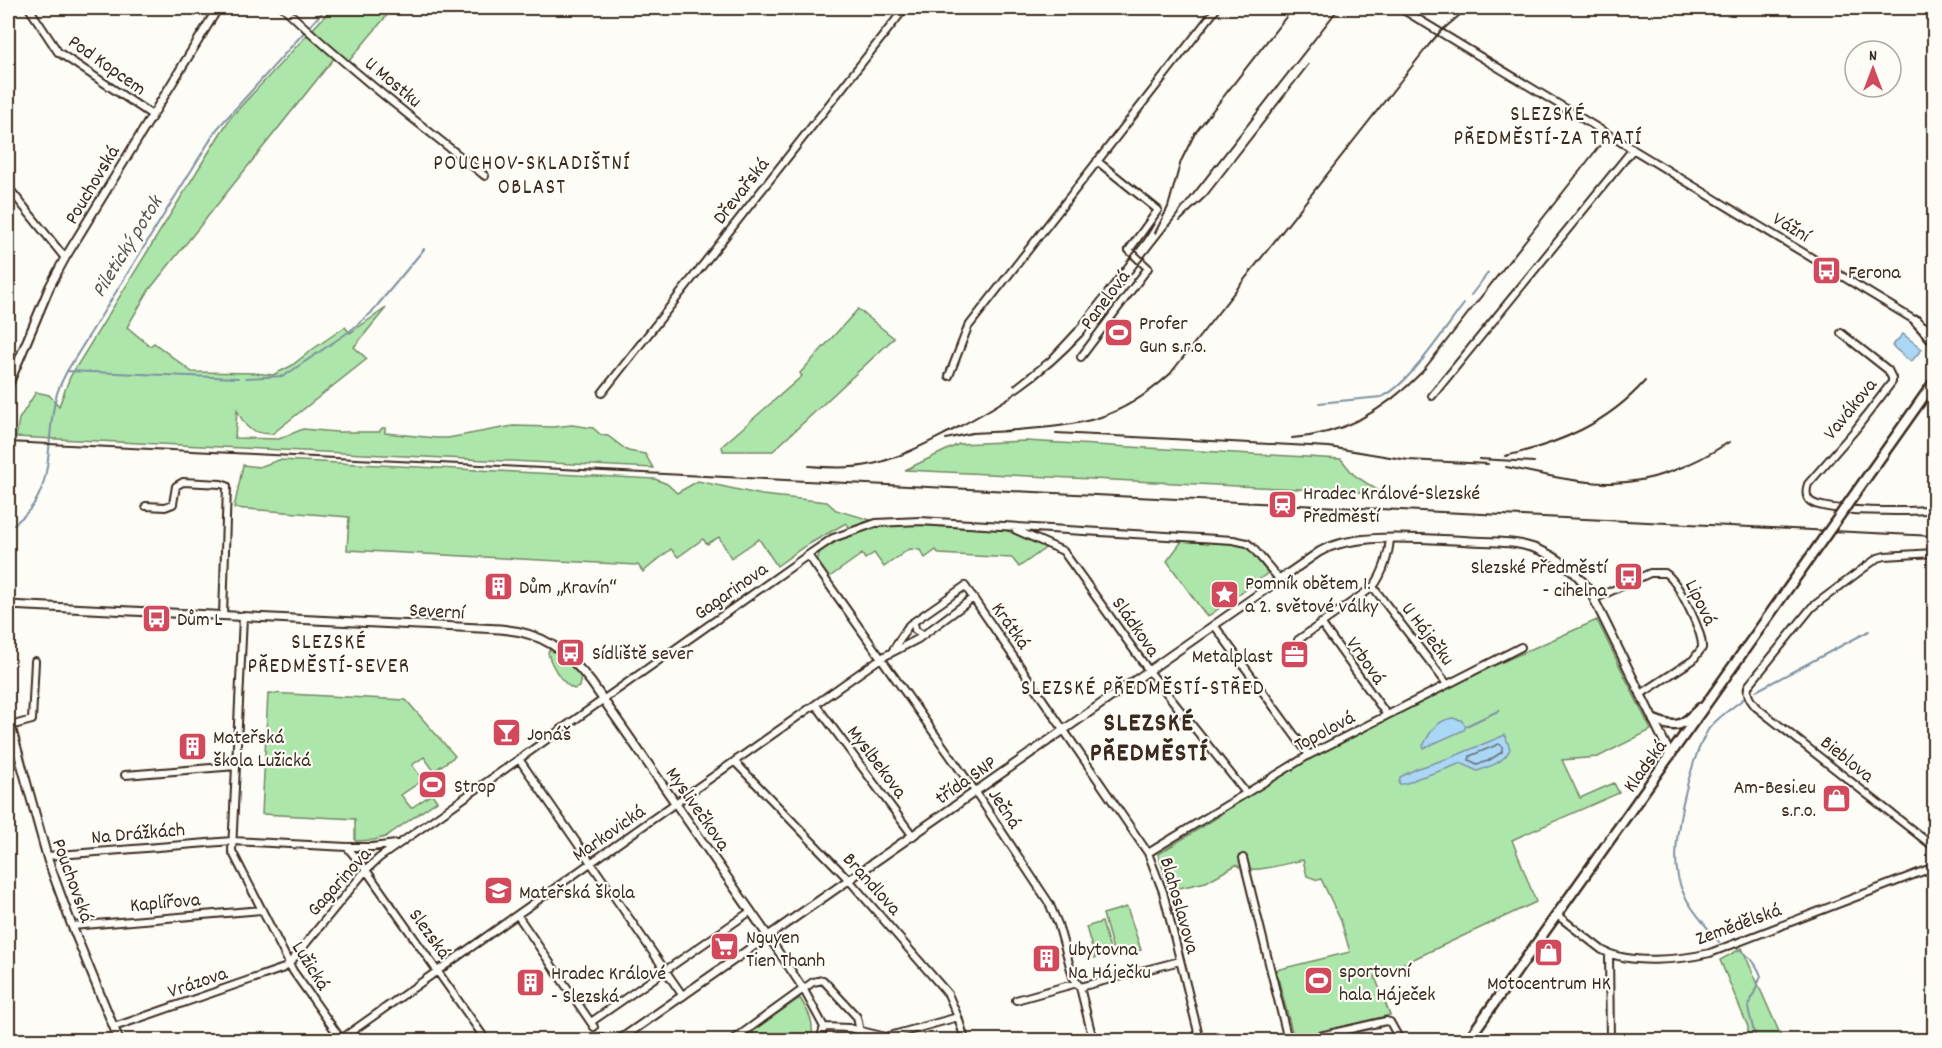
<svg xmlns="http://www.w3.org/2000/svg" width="1942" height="1048" viewBox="0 0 1942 1048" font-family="Dekko,sans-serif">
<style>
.green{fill:#ade6ab;stroke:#748864;stroke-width:1.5}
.water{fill:#aad7f6;stroke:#7e92a0;stroke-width:1.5}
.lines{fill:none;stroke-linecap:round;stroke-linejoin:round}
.shore{stroke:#676f74;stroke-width:1.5}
.stream{stroke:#7e92a0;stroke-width:2}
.minor-casing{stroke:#3b2a1e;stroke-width:10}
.tertiary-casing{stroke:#3b2a1e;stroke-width:11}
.secondary-casing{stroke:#3b2a1e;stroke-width:13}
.minor{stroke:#fdfcf7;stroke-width:6}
.tertiary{stroke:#fdfcf7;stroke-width:7}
.secondary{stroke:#fdfcf7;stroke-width:8}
.rail{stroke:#3b2a1e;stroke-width:2}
.secondary-bridge-casing{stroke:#3b2a1e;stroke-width:13;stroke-linecap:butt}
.secondary-bridge{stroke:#fdfcf7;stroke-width:8}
.labels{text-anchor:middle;stroke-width:4.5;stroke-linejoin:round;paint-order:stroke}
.street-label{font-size:20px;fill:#3b2a1e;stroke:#fdfcf7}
.poi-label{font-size:20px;fill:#3b2a1e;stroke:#fdfcf7;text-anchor:start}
.neighbourhood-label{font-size:21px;letter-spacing:1.5px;fill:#3b2a1e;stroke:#fdfcf7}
.water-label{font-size:21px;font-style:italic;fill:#575554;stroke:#fdfcf7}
.district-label{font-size:26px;font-weight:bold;letter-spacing:1.5px;fill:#3b2a1e;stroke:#fdfcf7}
</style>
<rect width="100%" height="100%" fill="#fdfcf7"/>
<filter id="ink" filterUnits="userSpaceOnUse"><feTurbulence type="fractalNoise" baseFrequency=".0167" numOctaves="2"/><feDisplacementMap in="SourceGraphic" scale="12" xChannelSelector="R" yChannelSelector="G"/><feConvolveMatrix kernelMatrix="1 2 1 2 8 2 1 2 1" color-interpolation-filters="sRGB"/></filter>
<g filter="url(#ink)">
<path class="green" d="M 332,8 L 393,8 L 349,61 L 311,31 Z
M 307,35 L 335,57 L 149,290 L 127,327 L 150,346 L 154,343 L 192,372 L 254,373 L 273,375 L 291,366 L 313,349 L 345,327 L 350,333 L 386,308 L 354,347 L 367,359 L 272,434 C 250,433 246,429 237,410 L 235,438 L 279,439 L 303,429 L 336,432 L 379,432 L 382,428 L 385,428 L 385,433 L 436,438 L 448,438 L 513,426 L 553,427 L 572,425 L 593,428 L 601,435 L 608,436 L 628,451 L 645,454 L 653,468 L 16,437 L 19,419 L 36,392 L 49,395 L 59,406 L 70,377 L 220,134 L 231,117 Z
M 858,309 L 894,338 L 773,451 L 723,451 L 722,446 L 802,376 L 800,373 Z
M 1025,441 L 1341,459 L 1354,475 L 1382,493 L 905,470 L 959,444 Z
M 279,460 L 655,479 L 667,484 L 677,493 L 698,481 L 762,495 L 827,502 L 836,510 L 871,520 L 850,528 L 846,523 L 802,548 L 777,566 L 759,539 L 731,558 L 719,537 L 707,544 L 703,539 L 678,557 L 671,549 L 643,572 L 638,565 L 347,550 L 349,517 L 234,508 L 243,465 L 259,467 Z
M 895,524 L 1005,530 L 1047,547 L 1019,567 L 1012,558 L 939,554 L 936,550 L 925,558 L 920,550 L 909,549 L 884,567 L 874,553 L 865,559 L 862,554 L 828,578 C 822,569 814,562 820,552 C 842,536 869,527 895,524 Z
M 1182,541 L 1234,544 L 1247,547 L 1268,573 L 1207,617 L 1167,561 Z
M 1597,620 L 1651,730 L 1598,757 L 1562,760 L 1580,798 L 1614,783 L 1619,793 L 1512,840 L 1536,902 L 1375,977 L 1390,1015 L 1294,1039 L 1276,970 L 1350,952 L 1341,921 L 1321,879 L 1318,880 L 1307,876 L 1303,860 C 1285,863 1250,876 1236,865 L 1206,882 L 1170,890 L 1158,854 L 1218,817 L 1224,810 L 1316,755 L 1484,670 Z
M 550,649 L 552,649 L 564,659 L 581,677 L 579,687 L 574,689 C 562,684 550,664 548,652 Z
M 268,693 L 406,700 L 455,756 L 434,771 L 424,757 L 412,765 L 423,780 L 401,795 L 411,808 L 432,794 L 437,801 L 385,837 L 374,840 L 355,841 L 355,819 L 262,814 Z
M 1127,907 L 1141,950 L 1115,957 L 1103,914 Z
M 1102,922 L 1111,953 L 1095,958 L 1086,927 Z
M 1742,948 L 1780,1034 L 1781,1040 L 1748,1040 L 1748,1027 L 1720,960 Z
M 800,998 C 809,1013 815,1023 811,1040 L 752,1040 L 753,1035 L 752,1034 L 756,1028 Z"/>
<path class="water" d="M 1903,334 L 1922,349 L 1911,362 L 1892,346 Z
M 1452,718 L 1461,720 L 1466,726 L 1464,730 L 1424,748 L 1423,746 C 1430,732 1436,721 1452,718 Z
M 1505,735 L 1510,749 C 1505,762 1489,767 1477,771 L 1461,763 C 1445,770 1433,773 1418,778 C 1411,781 1406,785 1399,784 L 1400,777 L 1416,769 L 1452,757 Z"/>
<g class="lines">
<path class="shore" d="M 1499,744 L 1502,746 L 1502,752 L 1488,761 L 1477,764 L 1469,760 L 1470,756 Z"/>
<path class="stream" d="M 1471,295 L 1488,273
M 67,371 L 238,378
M 246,378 L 284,376 L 350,331 L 371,313 L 424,249
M 1319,403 L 1381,397 C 1407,388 1446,327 1464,304
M 8,528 C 60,497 43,445 56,397 C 58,388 63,379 67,371 L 217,129 L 326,8
M 1756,691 L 1869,631
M 1466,726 L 1500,710
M 1719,942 C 1704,923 1685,904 1679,881 C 1669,846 1689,761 1708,730 C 1715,719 1735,706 1746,697
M 1736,947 C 1748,955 1756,962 1761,976 L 1748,1008 L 1756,1040"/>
<defs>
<path id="minor" d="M 29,8 L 58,52 L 152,115
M 284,8 C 347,68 417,122 485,176
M 1400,8 L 1934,332
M 8,187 L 65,258
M 1841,333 L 1888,370 L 1892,378 L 1892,382 L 1856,429 L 1808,484 C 1806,490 1805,496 1810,501 C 1823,513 1915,512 1934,509
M 1081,357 L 1148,268 L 1129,250 L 1158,210 L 1097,161
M 949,376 L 968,327 L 1217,8
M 602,393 L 905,8
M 1432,396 L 1633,149
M 146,506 L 165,507 L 173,504 L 176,486 L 183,482 L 221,484 L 227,486 L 223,616
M 1016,530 L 1063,551 L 1149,671 L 1246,793
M 1934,553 L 1885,556 L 1878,558 L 1868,565 L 1812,607 L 1749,685 C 1745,693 1750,700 1756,707 L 1934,847
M 808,555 L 975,791 L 1049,903 L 1058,924 L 1073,977 L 1080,987 L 1093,1040
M 1373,587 L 1447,684
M 1594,599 L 1650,573 L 1665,573 C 1678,581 1703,632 1702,648 L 1693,660 L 1641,694
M 243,617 L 232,851 L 293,971 L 341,1039 L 881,658 L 918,639 L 973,598
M 914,622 L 915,630 L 923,635
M 1321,623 L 1387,715
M 1214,625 L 1309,755
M 1298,640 L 1373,587 C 1383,574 1389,555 1390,538
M 893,650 L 909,625 L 965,586 L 1148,853 L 1163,892 L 1200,1040
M 816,705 L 913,836
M 10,726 L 32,720 L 35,661
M 519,759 L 683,996
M 735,762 L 849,880 L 948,994 L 958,1017 L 965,1040
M 125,775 L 236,766
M 347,847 L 366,870 L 486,1040
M 1148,853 L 1309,755 L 1521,647
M 47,856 L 232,841 L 347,847 L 372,847 L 396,844
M 1243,858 L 1288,1040
M 1557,915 L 1602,950 C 1629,965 1680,960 1710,953 L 1934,867
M 518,916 L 594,1027
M 72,926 L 262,910
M 768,936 L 804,990 L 824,1027 L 820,1040
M 1609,954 L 1610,1040
M 1080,987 L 1180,961
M 1016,1000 L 1077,983
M 591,1022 L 751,911
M 114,1027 L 284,968 L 289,964 L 366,870 L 379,858 L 808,555 L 833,538 L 876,523 L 920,521 L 1233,540 L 1247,543 L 1252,547 L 1280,580
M 824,1027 L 849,1028 L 886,1037 L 958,1017
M 601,1037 L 603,1040
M 733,1040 L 813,982 L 823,980 L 857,1017 L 860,1032
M 1302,1040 L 1386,1021 L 1390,1022 L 1400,1040"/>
<path id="tertiary" d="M 8,386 L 50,286 L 65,258 L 218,8
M 8,605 L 500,629 C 543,633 565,649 591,682 L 768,936
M 8,716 L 48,860 L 72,926 L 119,1040
M 619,1040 L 1319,552 C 1353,531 1430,539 1470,541 C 1491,542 1514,541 1534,548 C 1558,556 1577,572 1591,593 L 1671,756"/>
<path id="secondary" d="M 1916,321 L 1934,341
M 1857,491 L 1934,382
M 1654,720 C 1678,730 1683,725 1700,708
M 1468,1040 L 1809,559"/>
</defs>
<use href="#minor" class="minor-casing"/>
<use href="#tertiary" class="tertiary-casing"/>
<use href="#secondary" class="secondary-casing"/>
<use href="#minor" class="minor"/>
<use href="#tertiary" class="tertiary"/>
<use href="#secondary" class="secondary"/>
<path class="rail" d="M 1180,221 L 1207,195 L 1308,65
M 1155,233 L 1168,207 L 1181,161 L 1195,133 L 1293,8
M 1014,385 L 1048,358 L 1075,329 L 1144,240 L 1155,222
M 1004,431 C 1076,425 1114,425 1170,374 L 1428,46 L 1440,32 L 1468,8
M 1056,433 L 1329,447 L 1408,460 L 1488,464
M 1292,438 C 1344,435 1386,409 1422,372 L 1601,144
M 946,439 L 972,433 L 1011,431
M 8,442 L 1934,536
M 1505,456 C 1559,444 1608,423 1645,381
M 1479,459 L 1534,462
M 809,466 C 830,468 852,469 873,464 C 902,457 927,443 953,430 C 1006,402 1042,379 1083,335 L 1339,8
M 1506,467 C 1537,473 1575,483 1607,483 C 1650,484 1694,465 1729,442"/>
<defs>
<path id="secondary-bridge" d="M 1809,559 L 1857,491"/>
</defs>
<use href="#secondary-bridge" class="secondary-bridge-casing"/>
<use href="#secondary-bridge" class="secondary-bridge"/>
</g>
</g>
<defs>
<symbol id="bus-square" viewBox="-11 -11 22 22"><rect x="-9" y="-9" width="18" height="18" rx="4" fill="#d1495b" stroke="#fdfcf7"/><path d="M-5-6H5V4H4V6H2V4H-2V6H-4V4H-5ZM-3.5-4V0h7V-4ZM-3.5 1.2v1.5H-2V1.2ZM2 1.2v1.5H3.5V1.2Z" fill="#fff"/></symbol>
<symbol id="stadium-square" viewBox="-11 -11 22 22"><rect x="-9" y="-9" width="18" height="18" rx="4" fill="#d1495b" stroke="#fdfcf7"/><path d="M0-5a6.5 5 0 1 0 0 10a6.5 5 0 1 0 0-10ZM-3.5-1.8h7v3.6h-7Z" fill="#fff"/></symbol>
<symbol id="station-square" viewBox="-11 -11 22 22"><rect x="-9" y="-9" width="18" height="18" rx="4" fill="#d1495b" stroke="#fdfcf7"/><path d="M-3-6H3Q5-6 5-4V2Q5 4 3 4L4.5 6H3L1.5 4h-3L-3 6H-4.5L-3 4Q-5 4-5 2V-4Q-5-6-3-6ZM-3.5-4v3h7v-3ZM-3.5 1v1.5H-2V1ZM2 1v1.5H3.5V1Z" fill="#fff"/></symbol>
<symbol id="building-square" viewBox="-11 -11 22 22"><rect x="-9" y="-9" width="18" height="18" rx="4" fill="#d1495b" stroke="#fdfcf7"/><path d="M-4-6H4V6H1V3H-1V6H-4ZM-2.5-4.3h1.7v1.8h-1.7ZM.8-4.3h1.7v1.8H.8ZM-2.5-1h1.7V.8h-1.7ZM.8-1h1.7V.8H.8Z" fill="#fff"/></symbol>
<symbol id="sight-square" viewBox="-11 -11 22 22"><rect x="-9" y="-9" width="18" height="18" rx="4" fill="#d1495b" stroke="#fdfcf7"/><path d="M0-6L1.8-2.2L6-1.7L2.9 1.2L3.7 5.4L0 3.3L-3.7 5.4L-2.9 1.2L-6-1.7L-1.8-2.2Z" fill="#fff"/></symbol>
<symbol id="office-square" viewBox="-11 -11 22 22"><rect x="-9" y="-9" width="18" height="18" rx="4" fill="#d1495b" stroke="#fdfcf7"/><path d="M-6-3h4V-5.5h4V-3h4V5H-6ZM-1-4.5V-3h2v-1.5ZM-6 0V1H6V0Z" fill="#fff"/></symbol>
<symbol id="bar-square" viewBox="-11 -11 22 22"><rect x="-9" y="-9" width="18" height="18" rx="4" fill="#d1495b" stroke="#fdfcf7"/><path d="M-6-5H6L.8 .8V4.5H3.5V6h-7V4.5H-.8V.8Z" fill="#fff"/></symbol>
<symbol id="shop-square" viewBox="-11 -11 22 22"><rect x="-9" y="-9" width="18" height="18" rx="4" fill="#d1495b" stroke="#fdfcf7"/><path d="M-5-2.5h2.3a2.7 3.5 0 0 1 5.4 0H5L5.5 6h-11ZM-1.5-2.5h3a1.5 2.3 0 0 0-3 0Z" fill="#fff"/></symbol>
<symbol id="school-square" viewBox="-11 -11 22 22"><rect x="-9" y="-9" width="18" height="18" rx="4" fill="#d1495b" stroke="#fdfcf7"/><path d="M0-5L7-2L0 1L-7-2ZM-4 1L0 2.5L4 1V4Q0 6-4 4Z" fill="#fff"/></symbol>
<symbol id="supermarket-square" viewBox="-11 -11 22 22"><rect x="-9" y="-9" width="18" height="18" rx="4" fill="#d1495b" stroke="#fdfcf7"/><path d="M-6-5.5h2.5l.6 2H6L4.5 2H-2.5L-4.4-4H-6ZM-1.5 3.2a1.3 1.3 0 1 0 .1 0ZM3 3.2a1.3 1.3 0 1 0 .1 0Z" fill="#fff"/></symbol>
</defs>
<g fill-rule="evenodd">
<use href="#bus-square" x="1810" y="254" width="33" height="33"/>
<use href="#stadium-square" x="1102" y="316" width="33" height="33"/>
<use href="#station-square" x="1266" y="488" width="33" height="33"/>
<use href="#bus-square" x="1612" y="560" width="33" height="33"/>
<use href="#building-square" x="482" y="570" width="33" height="33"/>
<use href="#sight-square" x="1208" y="578" width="33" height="33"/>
<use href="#bus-square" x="140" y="602" width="33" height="33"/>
<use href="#bus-square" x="554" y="636" width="33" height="33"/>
<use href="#office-square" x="1278" y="638" width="33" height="33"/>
<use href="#bar-square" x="490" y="716" width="33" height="33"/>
<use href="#building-square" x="176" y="730" width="33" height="33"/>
<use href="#stadium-square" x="416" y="768" width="33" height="33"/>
<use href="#shop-square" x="1820" y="782" width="33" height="33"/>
<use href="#school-square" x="482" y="874" width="33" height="33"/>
<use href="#supermarket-square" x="708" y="930" width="33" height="33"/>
<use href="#shop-square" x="1532" y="936" width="33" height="33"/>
<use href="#building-square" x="1030" y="942" width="33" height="33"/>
<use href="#stadium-square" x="1302" y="964" width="33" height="33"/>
<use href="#building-square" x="514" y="966" width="33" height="33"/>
</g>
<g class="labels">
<g class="street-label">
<text transform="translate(108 64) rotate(35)" y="7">Pod Kopcem</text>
<text transform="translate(394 81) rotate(40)" y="7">U Mostku</text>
<text transform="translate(91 184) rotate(-59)" y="7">Pouchovská</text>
<text transform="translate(740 190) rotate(-52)" y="7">Dřevařská</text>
<text transform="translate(1792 226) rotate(31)" y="7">Vážní</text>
<text transform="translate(1104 299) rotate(-53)" y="7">Panelová</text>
<text transform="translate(1849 408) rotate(-51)" y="7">Vavákova</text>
<text transform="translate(730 590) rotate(-35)" y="7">Gagarinova</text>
<text transform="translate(1702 602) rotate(64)" y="7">Lipová</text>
<text transform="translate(437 610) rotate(3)" y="7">Severní</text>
<text transform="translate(1012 625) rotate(55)" y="7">Krátká</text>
<text transform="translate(1137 626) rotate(55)" y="7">Sládkova</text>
<text transform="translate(1429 633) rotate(53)" y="7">U Háječku</text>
<text transform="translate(1367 660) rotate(55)" y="7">Vrbová</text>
<text transform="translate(1324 730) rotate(-28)" y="7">Topolová</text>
<text transform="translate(1848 758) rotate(39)" y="7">Bieblova</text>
<text transform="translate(878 761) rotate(53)" y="7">Myslbekova</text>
<text transform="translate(1644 765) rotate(-54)" y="7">Kladská</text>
<text transform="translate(965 779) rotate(-35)" y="7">třída SNP</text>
<text transform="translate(699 808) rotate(55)" y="7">Myslivečkova</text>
<text transform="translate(1006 808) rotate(57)" y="7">Ječná</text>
<text transform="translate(138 832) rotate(-5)" y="7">Na Drážkách</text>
<text transform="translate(608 832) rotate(-35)" y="7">Markovická</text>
<text transform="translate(74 880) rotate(70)" y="7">Pouchovská</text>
<text transform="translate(338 881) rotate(-48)" y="7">Gagarinova</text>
<text transform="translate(873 883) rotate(48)" y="7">Brandlova</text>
<text transform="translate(165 901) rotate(-5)" y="7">Kaplířova</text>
<text transform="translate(1181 905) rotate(74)" y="7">Blahoslavova</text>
<text transform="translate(1738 923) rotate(-20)" y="7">Zemědělská</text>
<text transform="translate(431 933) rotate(54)" y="7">Slezská</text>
<text transform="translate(312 965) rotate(58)" y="7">Lužická</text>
<text transform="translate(197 981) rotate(-19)" y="7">Vrázova</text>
</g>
<g class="poi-label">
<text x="1848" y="278">Ferona</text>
<text x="1139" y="329">Profer<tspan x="1139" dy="23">Gun s.r.o.</tspan></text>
<text x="1303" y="499">Hradec Králové-Slezské<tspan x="1303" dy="23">Předměstí</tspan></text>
<text x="1607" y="573" text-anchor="end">Slezské Předměstí<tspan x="1607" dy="23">- cihelna</tspan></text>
<text x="1245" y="589">Pomník obětem 1.<tspan x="1245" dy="23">a 2. světové války</tspan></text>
<text x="519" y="593">Dům „Kravín“</text>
<text x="177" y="625">Dům L</text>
<text x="592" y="659">Sídliště sever</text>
<text x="1273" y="662" text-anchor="end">Metalplast</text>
<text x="527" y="740">Jonáš</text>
<text x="213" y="743">Mateřská<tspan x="213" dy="23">škola Lužická</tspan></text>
<text x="454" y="792">Strop</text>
<text x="1816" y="793" text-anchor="end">Am-Besi.eu<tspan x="1816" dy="23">s.r.o.</tspan></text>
<text x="519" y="898">Mateřská škola</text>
<text x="746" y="943">Nguyen<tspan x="746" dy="23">Tien Thanh</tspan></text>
<text x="1068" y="955">Ubytovna<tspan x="1068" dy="23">Na Háječku</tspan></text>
<text x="1339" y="977">sportovní<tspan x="1339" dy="23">hala Háječek</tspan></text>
<text x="551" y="979">Hradec Králové<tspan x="551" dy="23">- Slezská</tspan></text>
<text x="1549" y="989" text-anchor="middle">Motocentrum HK</text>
</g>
<g class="neighbourhood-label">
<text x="1548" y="120">SLEZSKÉ<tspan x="1548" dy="24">PŘEDMĚSTÍ-ZA TRATÍ</tspan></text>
<text x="532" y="169">POUCHOV-SKLADIŠTNÍ<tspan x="532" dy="24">OBLAST</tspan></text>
<text x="329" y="648">SLEZSKÉ<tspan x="329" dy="24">PŘEDMĚSTÍ-SEVER</tspan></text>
<text x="1143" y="694">SLEZSKÉ PŘEDMĚSTÍ-STŘED</text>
</g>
<g class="water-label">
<text transform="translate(126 246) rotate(-58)" y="7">Piletický potok</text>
</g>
<g class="district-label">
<text x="1149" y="730">SLEZSKÉ<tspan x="1149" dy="30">PŘEDMĚSTÍ</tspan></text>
</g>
</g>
<rect width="1942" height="1048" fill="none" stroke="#fdfcf7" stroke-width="30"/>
<rect x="15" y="15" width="1912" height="1018" fill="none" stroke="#3b2a1e" stroke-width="2" filter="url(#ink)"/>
<g transform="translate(1873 69)"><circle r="28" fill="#fdfcf7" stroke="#afa8a0" stroke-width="1.5"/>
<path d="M0-4.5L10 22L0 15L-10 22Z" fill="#d1495b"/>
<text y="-9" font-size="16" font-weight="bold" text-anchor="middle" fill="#3b2a1e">N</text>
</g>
</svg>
